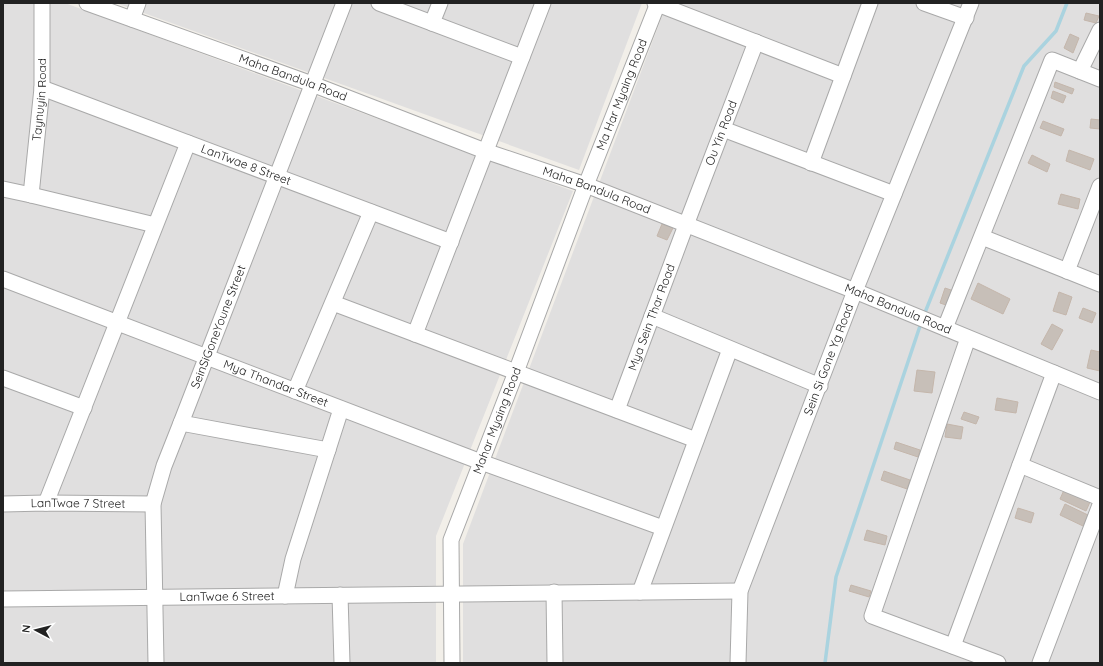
<svg xmlns="http://www.w3.org/2000/svg" width="1103" height="666" viewBox="0 0 1103 666" font-family="Quicksand,sans-serif">
<style>
.residential{fill:#e0dfdf}
.lines{fill:none;stroke-linecap:round;stroke-linejoin:round}
.stream{stroke:#aad3df;stroke-width:3.5}
.building{fill:#c7bfb8;stroke:#c4b6ab}
.minor-casing{stroke:#a9a9a9;stroke-width:17}
.minor{stroke:#fff;stroke-width:15}
.labels{text-anchor:middle;stroke-width:4;stroke-linejoin:round;paint-order:stroke}
.street-label{font-size:12px;fill:#222;stroke:#fff}
</style>
<rect width="100%" height="100%" fill="#f2efe9"/>
<path class="residential" d="M 3,3 L 65,3 L 573,191 L 436,536 L 436,663 L 3,663 Z
M 116,3 L 642,3 L 579,170 Z
M 667,3 L 1100,3 L 1100,663 L 463,663 L 463,544 Z"/>
<g class="lines">
<path class="stream" d="M 924,315 L 1024,66 L 1056,31 L 1067,3
M 825,663 L 836,577 L 921,323"/>
</g>
<path class="building" d="M 1086,13 L 1099,16 L 1096,23 L 1084,20 Z
M 1070,34 L 1079,38 L 1073,53 L 1064,48 Z
M 1055,82 L 1074,89 L 1072,94 L 1054,87 Z
M 1053,91 L 1066,96 L 1063,103 L 1051,98 Z
M 1091,119 L 1100,120 L 1100,129 L 1090,128 Z
M 1043,121 L 1064,129 L 1061,136 L 1040,128 Z
M 1069,150 L 1094,159 L 1090,170 L 1066,161 Z
M 1032,155 L 1050,164 L 1047,172 L 1028,163 Z
M 1061,194 L 1080,199 L 1078,209 L 1058,204 Z
M 662,224 L 673,228 L 667,240 L 657,236 Z
M 978,283 L 1010,299 L 1003,314 L 971,299 Z
M 945,288 L 954,291 L 949,306 L 940,303 Z
M 1059,292 L 1072,297 L 1066,315 L 1053,311 Z
M 1083,308 L 1096,313 L 1092,323 L 1079,318 Z
M 1052,324 L 1063,330 L 1052,350 L 1041,344 Z
M 1091,350 L 1100,352 L 1100,371 L 1087,368 Z
M 917,370 L 935,372 L 932,393 L 914,391 Z
M 997,398 L 1018,402 L 1016,413 L 995,410 Z
M 964,412 L 979,417 L 976,424 L 961,419 Z
M 947,424 L 963,427 L 961,439 L 945,437 Z
M 896,442 L 920,450 L 918,457 L 894,449 Z
M 884,471 L 910,480 L 907,489 L 881,480 Z
M 1064,490 L 1090,502 L 1086,511 L 1060,499 Z
M 1065,504 L 1088,515 L 1083,526 L 1060,515 Z
M 1018,508 L 1034,513 L 1031,523 L 1015,518 Z
M 867,530 L 887,536 L 885,545 L 864,540 Z
M 851,585 L 871,591 L 869,597 L 849,591 Z"/>
<g class="lines">
<defs>
<g id="minor">
<path id="s1" d="M 87,3 L 312,84 L 485,151 L 586,185 L 855,291 L 1100,392"/>
<path d="M 379,3 L 522,57"/>
<path d="M 655,3 L 843,76"/>
<path d="M 924,3 L 966,18"/>
<path d="M 132,19 L 138,3"/>
<path d="M 432,23 L 440,3"/>
<path d="M 1080,71 L 1100,30"/>
<path id="s2" d="M 42,88 L 451,242"/>
<path d="M 723,129 L 894,194"/>
<path d="M 811,163 L 870,3"/>
<path d="M 3,189 L 31,195 L 155,225"/>
<path id="s3" d="M 31,195 L 42,88 L 42,3"/>
<path d="M 982,237 L 1100,284"/>
<path d="M 1067,271 L 1100,186"/>
<path id="s4" d="M 3,279 L 481,462 L 663,528"/>
<path d="M 333,303 L 696,440"/>
<path d="M 652,316 L 820,386"/>
<path d="M 945,328 L 1052,60 L 1100,79"/>
<path d="M 415,334 L 543,3"/>
<path d="M 968,338 L 872,616 L 998,663"/>
<path d="M 3,378 L 84,408"/>
<path d="M 295,391 L 371,212"/>
<path id="s5" d="M 617,410 L 686,225 L 756,42"/>
<path d="M 181,423 L 328,450"/>
<path d="M 1020,465 L 1100,498"/>
<path d="M 46,503 L 188,143"/>
<path id="s6" d="M 3,504 L 46,503 L 153,504"/>
<path d="M 554,592 L 555,663"/>
<path d="M 640,592 L 730,349"/>
<path d="M 340,595 L 342,663"/>
<path d="M 285,596 L 293,559 L 341,409"/>
<path id="s7" d="M 3,599 L 740,591"/>
<path d="M 953,646 L 1054,373"/>
<path id="s8" d="M 156,663 L 153,504 L 164,466 L 181,423 L 344,3"/>
<path id="s9" d="M 452,663 L 451,540 L 516,372 L 586,185 L 658,3"/>
<path id="s10" d="M 738,663 L 740,591 L 855,291 L 971,3"/>
<path d="M 1040,663 L 1100,505"/>
</g>
</defs>
<use href="#minor" class="minor-casing"/>
<use href="#minor" class="minor"/>
</g>
<g class="labels">
<g class="street-label">
<text dy="4" stroke="none"><textPath href="#s1" startOffset="219">Maha Bandula Road</textPath></text>
<text dy="4" stroke="none"><textPath href="#s9" startOffset="600">Ma Har Myaing Road</textPath></text>
<text dy="4" stroke="none"><textPath href="#s3" startOffset="96">Taynuyin Road</textPath></text>
<text dy="4" stroke="none"><textPath href="#s5" startOffset="296">Ou Yin Road</textPath></text>
<text dy="4" stroke="none"><textPath href="#s2" startOffset="218">LanTwae 8 Street</textPath></text>
<text dy="4" stroke="none"><textPath href="#s1" startOffset="543">Maha Bandula Road</textPath></text>
<text dy="4" stroke="none"><textPath href="#s1" startOffset="867">Maha Bandula Road</textPath></text>
<text dy="4" stroke="none"><textPath href="#s5" startOffset="99">Mya Sein Thar Road</textPath></text>
<text dy="4" stroke="none"><textPath href="#s8" startOffset="348">SeinSiGoneYoune Street</textPath></text>
<text dy="4" stroke="none"><textPath href="#s10" startOffset="320">Sein Si Gone Yg Road</textPath></text>
<text dy="4" stroke="none"><textPath href="#s4" startOffset="292">Mya Thandar Street</textPath></text>
<text dy="4" stroke="none"><textPath href="#s9" startOffset="251">Mahar Myaing Road</textPath></text>
<text dy="4" stroke="none"><textPath href="#s6" startOffset="75">LanTwae 7 Street</textPath></text>
<text dy="4" stroke="none"><textPath href="#s7" startOffset="224">LanTwae 6 Street</textPath></text>
</g>
</g>
<rect width="1103" height="666" fill="none" stroke="#222222" stroke-width="8"/>
<g transform="translate(36 630) rotate(277)" stroke="#ffffff" stroke-width="3" paint-order="stroke">
<path d="M0-3L7 15L0 10L-7 15Z" fill="#222222"/>
<text y="-6" font-size="11" font-weight="bold" text-anchor="middle" fill="#222222">N</text>
</g>
</svg>
